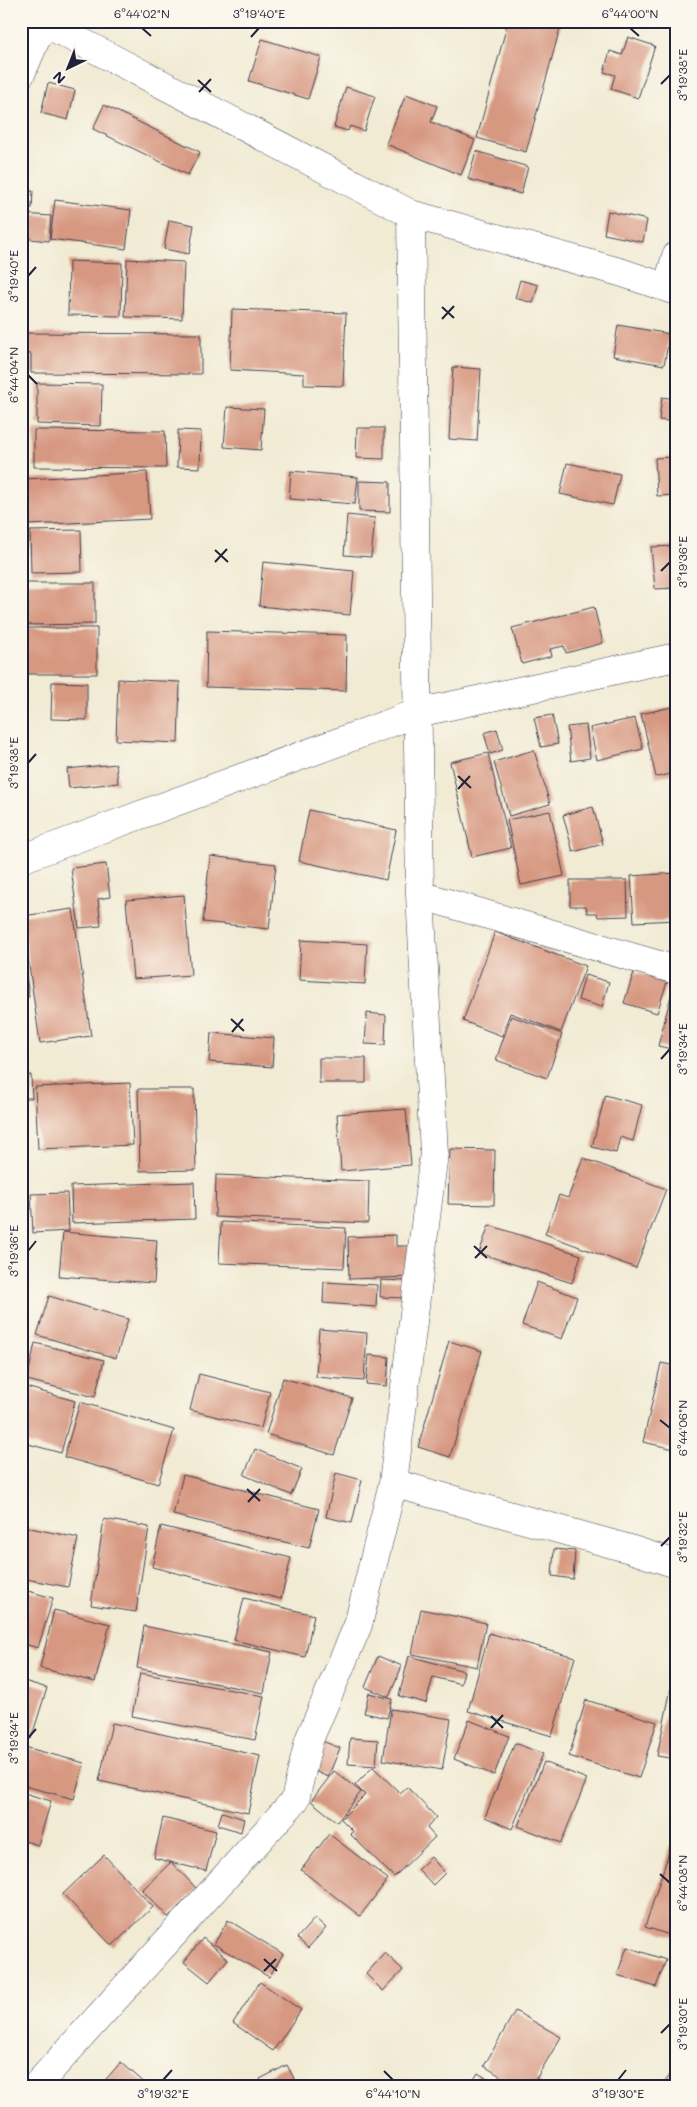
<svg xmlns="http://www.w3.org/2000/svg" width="697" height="2107" viewBox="0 0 697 2107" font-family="Mali,sans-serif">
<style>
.building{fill:#d79881}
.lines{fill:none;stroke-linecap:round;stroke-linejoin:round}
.street-casing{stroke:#414052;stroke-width:29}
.street{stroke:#fff;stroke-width:28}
.ticks{fill:none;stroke:#22223b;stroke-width:2}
.neatline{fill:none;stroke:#22223b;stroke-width:2}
.ticks-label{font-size:12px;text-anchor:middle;fill:#22223b}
</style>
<rect width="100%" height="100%" fill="#fbf7ec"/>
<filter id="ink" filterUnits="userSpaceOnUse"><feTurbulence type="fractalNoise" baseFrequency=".02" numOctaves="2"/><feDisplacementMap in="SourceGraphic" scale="10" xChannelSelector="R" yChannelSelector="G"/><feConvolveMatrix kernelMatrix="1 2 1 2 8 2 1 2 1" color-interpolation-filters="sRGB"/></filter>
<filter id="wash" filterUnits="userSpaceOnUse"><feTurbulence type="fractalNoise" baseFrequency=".0096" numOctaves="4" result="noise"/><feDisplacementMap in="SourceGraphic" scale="20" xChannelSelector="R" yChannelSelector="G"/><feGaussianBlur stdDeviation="1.12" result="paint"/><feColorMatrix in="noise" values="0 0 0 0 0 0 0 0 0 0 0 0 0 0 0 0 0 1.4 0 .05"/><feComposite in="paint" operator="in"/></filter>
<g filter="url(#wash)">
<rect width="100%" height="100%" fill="#f1ebd4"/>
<g id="blocks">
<path class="building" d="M 508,21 L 562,21 L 526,152 L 477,138 Z
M 628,37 L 655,46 L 638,98 L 611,89 L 615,75 L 604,72 L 610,51 L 622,55 Z
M 262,39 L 321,57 L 308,99 L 249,81 Z
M 48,83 L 75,90 L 68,120 L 41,113 Z
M 346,87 L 375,96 L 364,131 L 350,126 L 348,131 L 334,127 Z
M 406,94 L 437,106 L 431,122 L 475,140 L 461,175 L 386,144 Z
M 104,105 L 200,152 L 188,175 L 93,129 Z
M 476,151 L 528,167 L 521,194 L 468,179 Z
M 21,191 L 33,191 L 32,208 L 21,208 Z
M 55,200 L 131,210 L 126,249 L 50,239 Z
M 608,211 L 647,220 L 643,242 L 604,234 Z
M 22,214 L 51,216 L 49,241 L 21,238 Z
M 169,220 L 194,225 L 189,254 L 164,249 Z
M 127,259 L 184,262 L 182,319 L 125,317 Z
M 69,261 L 122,263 L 121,316 L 68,315 Z
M 520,280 L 538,285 L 533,303 L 515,298 Z
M 232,309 L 346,313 L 343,386 L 304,385 L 304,374 L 230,370 Z
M 618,325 L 670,334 L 664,365 L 613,356 Z
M 21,333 L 201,334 L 201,374 L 31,373 L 31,354 L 21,353 Z
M 453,367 L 481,369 L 477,441 L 449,439 Z
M 37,383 L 102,384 L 101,426 L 37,424 Z
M 662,397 L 676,399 L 676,422 L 659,420 Z
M 227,407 L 264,409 L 261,450 L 224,447 Z
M 357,428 L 384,428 L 384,459 L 356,458 Z
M 34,430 L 165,431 L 166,468 L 34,467 Z
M 178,430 L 201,431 L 200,468 L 177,467 Z
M 672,450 L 676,450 L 676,495 L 657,496 L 655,458 L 672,457 Z
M 567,463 L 620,474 L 613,505 L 560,494 Z
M 291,471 L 358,477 L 355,504 L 289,499 Z
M 147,472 L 150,519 L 29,525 L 26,479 Z
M 359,481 L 390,482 L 390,512 L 359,511 Z
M 347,515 L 375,518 L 371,557 L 344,555 Z
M 81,530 L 82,572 L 31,573 L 30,531 Z
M 676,546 L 676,588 L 655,589 L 651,547 Z
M 263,562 L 354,571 L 350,615 L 259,606 Z
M 24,583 L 95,583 L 95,624 L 24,625 Z
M 594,607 L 603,643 L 566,653 L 564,646 L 550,649 L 552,656 L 522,664 L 512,628 Z
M 25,628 L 97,628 L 97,674 L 21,674 L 21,647 L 25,647 Z
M 207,631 L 347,635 L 346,691 L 206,687 Z
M 118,679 L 180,682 L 178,743 L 116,740 Z
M 52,682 L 87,683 L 87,720 L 51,719 Z
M 676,706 L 676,773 L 656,777 L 641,714 Z
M 552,715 L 558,744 L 541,747 L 534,718 Z
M 635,718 L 643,749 L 597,760 L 590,728 Z
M 586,725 L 590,758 L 571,761 L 567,727 Z
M 497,729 L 503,750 L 490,754 L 484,733 Z
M 534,750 L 550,804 L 509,816 L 494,762 Z
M 488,753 L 511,848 L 472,857 L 450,762 Z
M 116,764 L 118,783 L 69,788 L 67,769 Z
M 21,772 L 25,772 L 27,793 L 21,793 Z
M 593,807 L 603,844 L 573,852 L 563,815 Z
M 309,810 L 396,830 L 386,880 L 299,861 Z
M 550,811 L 564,876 L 521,885 L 507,820 Z
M 210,856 L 276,864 L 269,929 L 203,922 Z
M 106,864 L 110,897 L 98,899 L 101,926 L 79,928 L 71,868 Z
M 676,873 L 676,920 L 634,922 L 631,876 Z
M 570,880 L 627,880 L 628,916 L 598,917 L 597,913 L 587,913 L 586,906 L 570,906 Z
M 184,895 L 191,975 L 133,979 L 126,900 Z
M 73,909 L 91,1036 L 40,1043 L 22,916 Z
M 495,932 L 586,966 L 561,1032 L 510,1013 L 502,1036 L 463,1021 Z
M 21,934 L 29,997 L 21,998 Z
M 301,940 L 367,944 L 365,984 L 299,980 Z
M 634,972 L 667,982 L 657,1013 L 624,1003 Z
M 585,975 L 609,982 L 602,1007 L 578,1000 Z
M 673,988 L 676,989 L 676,1050 L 658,1046 Z
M 367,1013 L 386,1015 L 385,1045 L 365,1044 Z
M 511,1016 L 562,1034 L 547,1078 L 496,1060 Z
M 211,1033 L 274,1038 L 272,1067 L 209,1062 Z
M 319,1058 L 366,1058 L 366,1083 L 319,1083 Z
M 31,1075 L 32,1098 L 21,1098 L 21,1076 Z
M 130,1083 L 133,1145 L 38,1149 L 35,1087 Z
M 138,1089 L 194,1089 L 196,1170 L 140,1171 Z
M 605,1095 L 642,1105 L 633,1141 L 620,1137 L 616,1153 L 592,1147 Z
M 406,1109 L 411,1165 L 341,1171 L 337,1114 Z
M 450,1149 L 495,1150 L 494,1205 L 448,1204 Z
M 583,1158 L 666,1189 L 636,1268 L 545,1234 L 559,1195 L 568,1198 Z
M 216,1175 L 369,1181 L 368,1223 L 215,1217 Z
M 194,1182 L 195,1219 L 72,1223 L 71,1186 Z
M 67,1193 L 69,1231 L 33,1233 L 31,1194 Z
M 221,1222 L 346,1228 L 344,1268 L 219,1263 Z
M 489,1225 L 581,1255 L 572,1283 L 479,1253 Z
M 63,1232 L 157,1240 L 154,1283 L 59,1276 Z
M 396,1235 L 396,1246 L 411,1246 L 413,1277 L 349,1279 L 348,1237 Z
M 381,1280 L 408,1281 L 406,1298 L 380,1297 Z
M 324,1282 L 377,1285 L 376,1307 L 323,1303 Z
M 537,1282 L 577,1297 L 562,1339 L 522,1325 Z
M 49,1296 L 128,1319 L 116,1358 L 37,1335 Z
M 319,1329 L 367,1333 L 364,1381 L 316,1377 Z
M 449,1341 L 482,1351 L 450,1457 L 418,1447 Z
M 35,1343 L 104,1360 L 95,1397 L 27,1380 Z
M 369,1355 L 389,1357 L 387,1386 L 366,1384 Z
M 661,1363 L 676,1366 L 674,1449 L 643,1442 Z
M 199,1374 L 270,1392 L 261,1428 L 190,1410 Z
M 283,1378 L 352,1398 L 334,1455 L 266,1434 Z
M 26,1387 L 75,1401 L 61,1453 L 21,1442 L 21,1402 Z
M 80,1402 L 174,1430 L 158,1484 L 64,1457 Z
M 255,1449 L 302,1469 L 291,1495 L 244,1475 Z
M 336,1473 L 362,1480 L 352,1523 L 326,1517 Z
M 183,1475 L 319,1509 L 309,1548 L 173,1515 Z
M 104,1519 L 149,1527 L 136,1612 L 91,1605 Z
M 21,1526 L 78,1538 L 68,1587 L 21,1578 Z
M 161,1526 L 291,1558 L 281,1599 L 152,1567 Z
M 554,1549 L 575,1551 L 573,1579 L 552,1576 Z
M 21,1589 L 53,1598 L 38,1648 L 21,1643 Z
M 244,1598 L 314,1615 L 305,1657 L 234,1640 Z
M 421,1609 L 486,1623 L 477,1667 L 412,1654 Z
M 54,1610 L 110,1624 L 95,1682 L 40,1668 Z
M 144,1626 L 272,1652 L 264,1693 L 137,1668 Z
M 489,1633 L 575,1657 L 552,1736 L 468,1711 Z
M 378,1656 L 402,1666 L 389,1697 L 365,1687 Z
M 409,1656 L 464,1671 L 461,1684 L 433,1677 L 426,1703 L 399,1696 Z
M 140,1673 L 264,1696 L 255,1740 L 132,1716 Z
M 21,1680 L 47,1688 L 31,1739 L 21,1736 Z
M 671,1688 L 676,1689 L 676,1759 L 657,1756 Z
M 369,1693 L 392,1699 L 387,1718 L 364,1713 Z
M 586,1700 L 657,1722 L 639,1778 L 569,1756 Z
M 391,1709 L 451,1719 L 442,1770 L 383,1760 Z
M 469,1720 L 509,1736 L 494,1775 L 454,1759 Z
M 112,1723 L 260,1756 L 248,1813 L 99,1781 Z
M 350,1738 L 378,1740 L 376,1766 L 348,1764 Z
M 322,1741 L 340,1748 L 328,1777 L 310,1769 Z
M 515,1743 L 543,1754 L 512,1829 L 485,1817 Z
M 21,1746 L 84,1763 L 74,1799 L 21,1785 Z
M 544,1762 L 587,1779 L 561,1843 L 518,1826 Z
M 373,1767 L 400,1793 L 407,1787 L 436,1817 L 427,1828 L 435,1837 L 394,1877 L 350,1834 L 353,1831 L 341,1819 L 365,1795 L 355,1785 Z
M 334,1771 L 361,1792 L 337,1822 L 311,1801 Z
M 21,1792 L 51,1801 L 38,1845 L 21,1840 Z
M 222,1812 L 244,1819 L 241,1832 L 218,1825 Z
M 163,1818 L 216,1831 L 206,1871 L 154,1858 Z
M 329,1834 L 388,1879 L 360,1916 L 301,1870 Z
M 672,1843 L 676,1844 L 676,1937 L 645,1927 Z
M 104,1855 L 153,1907 L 112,1946 L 63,1894 Z
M 431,1857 L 445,1873 L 433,1885 L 418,1869 Z
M 171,1862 L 197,1889 L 168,1917 L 142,1890 Z
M 315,1918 L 326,1928 L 308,1948 L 297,1938 Z
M 228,1920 L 283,1954 L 269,1977 L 214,1944 Z
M 203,1938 L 228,1959 L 209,1982 L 184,1962 Z
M 627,1947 L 666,1960 L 656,1987 L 617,1975 Z
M 385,1953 L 403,1970 L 383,1991 L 366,1974 Z
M 260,1982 L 301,2010 L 273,2051 L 233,2023 Z
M 515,2011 L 561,2037 L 536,2079 L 541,2081 L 538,2086 L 517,2086 L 484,2066 Z
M 121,2062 L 148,2086 L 100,2086 Z
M 287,2065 L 298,2086 L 263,2086 L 260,2079 Z
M 676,2067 L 676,2086 L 662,2086 Z
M 478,2073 L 498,2086 L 470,2086 Z"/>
</g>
</g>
<g filter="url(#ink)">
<use href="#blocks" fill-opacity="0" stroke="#414052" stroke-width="1"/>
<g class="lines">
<defs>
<path id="street" d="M 41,21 L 411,214 L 623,273 L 676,291
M 21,74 L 43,23
M 667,288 L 676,256
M 21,859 L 417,713 L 676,657
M 420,895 L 676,970
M 393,1483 L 630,1549 L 676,1564
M 36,2086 L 295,1800 L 309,1740 L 358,1625 L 393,1483 L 434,1153 L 420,895 L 411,214"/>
</defs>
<use href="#street" class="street-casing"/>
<use href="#street" class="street"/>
</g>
</g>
<path class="ticks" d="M 142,28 L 151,36M 630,28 L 639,36M 251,37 L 259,28M 198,80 L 211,92M 661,84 L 670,75M 199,92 L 211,79M 28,276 L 36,267M 442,307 L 454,318M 442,319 L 454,306M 28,375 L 37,384M 215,550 L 228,562M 215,562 L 227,549M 661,571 L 670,562M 28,763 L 36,754M 458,776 L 471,788M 458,789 L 470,776M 231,1019 L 244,1031M 232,1032 L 243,1019M 661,1059 L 670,1049M 474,1246 L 487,1258M 28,1251 L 36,1241M 475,1258 L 487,1246M 660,1420 L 670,1428M 247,1489 L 260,1501M 248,1502 L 260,1489M 661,1546 L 670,1537M 491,1716 L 503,1728M 491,1728 L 503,1715M 28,1738 L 36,1729M 660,1874 L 670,1883M 264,1959 L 277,1971M 264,1971 L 276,1959M 661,2033 L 670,2024M 384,2071 L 393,2080M 163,2080 L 172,2070M 618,2080 L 626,2070"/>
<rect width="697" height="2107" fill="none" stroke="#fbf7ec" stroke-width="55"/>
<g transform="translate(68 68) rotate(223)" stroke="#fbf7ec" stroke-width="4" paint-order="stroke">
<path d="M0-4L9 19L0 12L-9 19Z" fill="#22223b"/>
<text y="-8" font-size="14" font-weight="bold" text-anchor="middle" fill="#22223b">N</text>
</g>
<rect x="28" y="28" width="642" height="2052" class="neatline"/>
<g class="ticks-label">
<text x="142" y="18">6°44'02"N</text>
<text x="259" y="18">3°19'40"E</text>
<text x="630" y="18">6°44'00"N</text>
<text transform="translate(683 75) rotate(-90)" y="4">3°19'38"E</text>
<text transform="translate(14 276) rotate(-90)" y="4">3°19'40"E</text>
<text transform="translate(14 375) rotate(-90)" y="4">6°44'04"N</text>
<text transform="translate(683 562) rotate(-90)" y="4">3°19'36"E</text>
<text transform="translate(14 763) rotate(-90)" y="4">3°19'38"E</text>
<text transform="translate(683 1049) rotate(-90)" y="4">3°19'34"E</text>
<text transform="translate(14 1251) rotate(-90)" y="4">3°19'36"E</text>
<text transform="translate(683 1428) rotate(-90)" y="4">6°44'06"N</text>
<text transform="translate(683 1537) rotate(-90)" y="4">3°19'32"E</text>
<text transform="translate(14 1738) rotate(-90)" y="4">3°19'34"E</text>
<text transform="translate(683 1883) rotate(-90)" y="4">6°44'08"N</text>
<text transform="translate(683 2024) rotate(-90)" y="4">3°19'30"E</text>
<text x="163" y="2098">3°19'32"E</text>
<text x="393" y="2098">6°44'10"N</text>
<text x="618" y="2098">3°19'30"E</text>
</g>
</svg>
